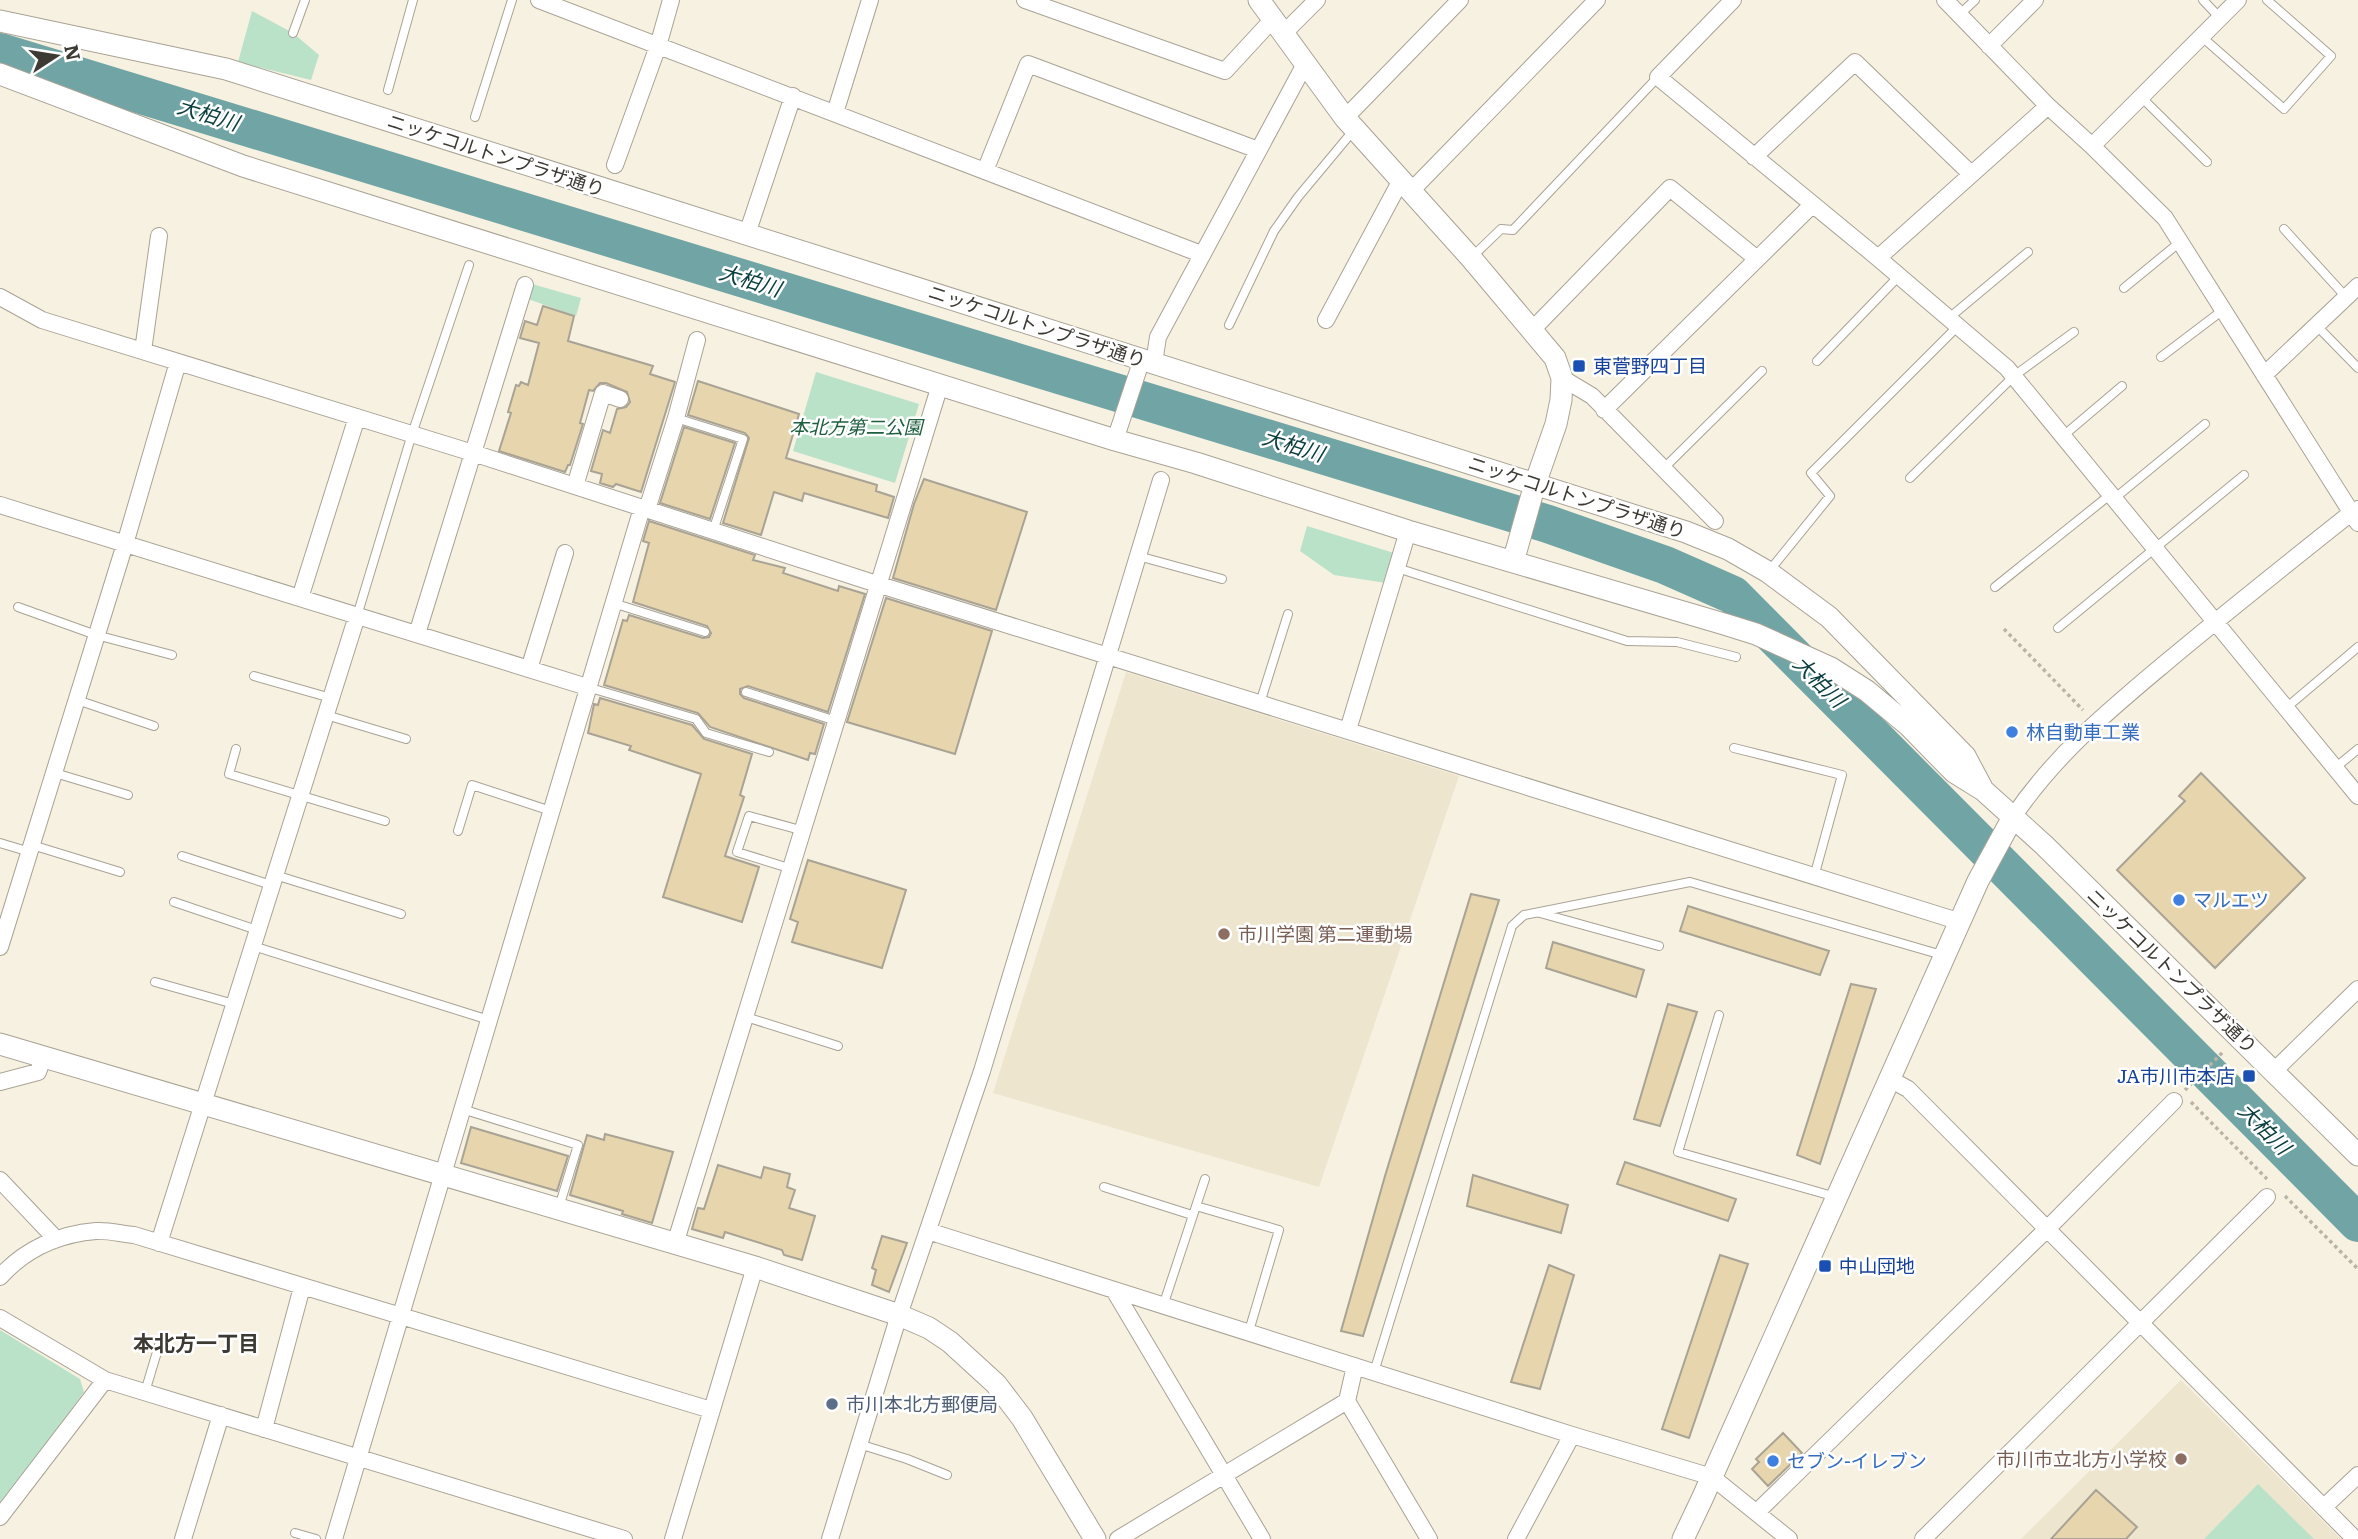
<svg xmlns="http://www.w3.org/2000/svg" width="2358" height="1539" viewBox="0 0 2358 1539" font-family="Literata,'Noto Sans JP',serif">
<style>
.built{fill:#eee5cf}
.green{fill:#bae2c9}
.lines{fill:none;stroke-linecap:round;stroke-linejoin:round}
.river{stroke:#71a5a5;stroke-width:38}
.building{fill:#e6d5ad;stroke:#a9a395;stroke-width:2}
.service-casing{stroke:#a9a395;stroke-width:10}
.minor-casing{stroke:#a9a395;stroke-width:18}
.tertiary-casing{stroke:#a9a395;stroke-width:23}
.path{stroke:#b9b4a7;stroke-width:3.5;stroke-dasharray:3.5 3.5;stroke-linecap:butt}
.service{stroke:#fff;stroke-width:8}
.minor{stroke:#fff;stroke-width:16}
.tertiary{stroke:#fff;stroke-width:21}
.transit-dot{fill:#1a4fb4;stroke:#fff;stroke-width:2.5}
.shop-dot{fill:#3f7fe0;stroke:#fff;stroke-width:2.5}
.education-dot{fill:#8d6e63;stroke:#fff;stroke-width:2.5}
.service-dot{fill:#5c6f8a;stroke:#fff;stroke-width:2.5}
.labels{text-anchor:middle;stroke-width:5;stroke-linejoin:round;paint-order:stroke}
.street-label{font-size:19px;fill:#3d3a34;stroke:#fff}
.transit-label{font-size:19px;fill:#164399;stroke:#fff;text-anchor:start}
.park-label{font-size:19px;font-style:italic;fill:#1c5e3e;stroke:#fff}
.shop-label{font-size:19px;fill:#366cbe;stroke:#fff;text-anchor:start}
.education-label{font-size:19px;fill:#785e54;stroke:#fff;text-anchor:start}
.service-label{font-size:19px;fill:#4e5e75;stroke:#fff;text-anchor:start}
.water-label{font-size:21px;font-style:italic;fill:#0a3d3e;stroke:#fff}
.neighbourhood-label{font-size:21px;font-weight:bold;fill:#3d3a34;stroke:#fff}
</style>
<rect width="100%" height="100%" fill="#f7f1e1"/>
<path class="built" d="M 1126,672 L 1459,776 L 1319,1187 L 993,1093 Z
M 2181,1380 L 2341,1539 L 2021,1539 Z"/>
<path class="green" d="M 252,11 L 293,33 L 319,55 L 311,80 L 238,62 Z
M 532,284 L 581,298 L 576,316 L 528,299 Z
M 816,372 L 919,404 L 895,483 L 793,451 Z
M 1307,526 L 1394,553 L 1386,583 L 1334,575 L 1300,551 Z
M 0,1330 L 80,1379 L 84,1392 L 0,1507 Z
M 2258,1484 L 2314,1539 L 2204,1539 Z"/>
<g class="lines">
<path class="river" d="M 0,52 L 1548,524 L 1665,565 L 1733,595 L 2358,1223"/>
</g>
<path class="building" d="M 543,306 L 574,316 L 568,341 L 653,366 L 650,374 L 675,382 L 641,492 L 616,484 L 613,487 L 600,483 L 602,474 L 591,471 L 603,430 L 610,433 L 617,409 L 626,407 L 630,402 L 627,392 L 606,383 L 600,383 L 593,391 L 589,390 L 580,423 L 583,424 L 570,465 L 568,465 L 565,472 L 499,451 L 511,413 L 508,412 L 516,385 L 519,386 L 521,382 L 528,385 L 539,343 L 520,338 L 525,321 L 537,325 Z
M 698,381 L 799,414 L 786,458 L 877,485 L 876,491 L 894,497 L 888,518 L 804,493 L 802,501 L 774,492 L 761,535 L 723,523 L 749,438 L 745,433 L 688,415 Z
M 684,427 L 735,443 L 710,519 L 660,503 Z
M 924,479 L 1027,512 L 996,610 L 893,578 L 914,504 Z
M 649,521 L 755,555 L 753,560 L 785,568 L 783,573 L 838,591 L 839,586 L 865,594 L 828,712 L 748,686 L 740,689 L 740,694 L 744,698 L 824,724 L 815,754 L 810,753 L 808,760 L 710,727 L 698,713 L 604,685 L 623,620 L 627,621 L 629,615 L 703,638 L 709,637 L 711,633 L 707,626 L 633,602 L 649,543 L 643,541 Z
M 886,598 L 992,631 L 955,754 L 847,722 Z
M 600,698 L 692,725 L 704,739 L 752,754 L 740,795 L 744,797 L 725,856 L 759,867 L 742,922 L 663,897 L 701,774 L 629,750 L 631,746 L 588,733 L 594,704 L 598,705 Z
M 2201,773 L 2305,878 L 2215,968 L 2117,870 L 2185,801 L 2179,796 Z
M 808,860 L 906,890 L 882,968 L 792,942 L 798,922 L 790,919 Z
M 1471,894 L 1499,900 L 1363,1336 L 1341,1331 L 1385,1176 Z
M 1688,906 L 1829,951 L 1820,975 L 1680,931 Z
M 1553,942 L 1644,970 L 1636,997 L 1546,968 Z
M 1851,984 L 1876,989 L 1820,1164 L 1797,1155 Z
M 1668,1004 L 1697,1012 L 1660,1126 L 1634,1119 Z
M 471,1127 L 568,1156 L 557,1191 L 461,1163 Z
M 605,1134 L 673,1152 L 652,1223 L 622,1214 L 623,1211 L 570,1195 L 587,1135 L 604,1140 Z
M 1625,1162 L 1736,1199 L 1728,1221 L 1617,1184 Z
M 718,1165 L 761,1178 L 764,1167 L 790,1174 L 787,1187 L 795,1190 L 789,1208 L 815,1216 L 802,1260 L 784,1255 L 782,1250 L 725,1232 L 723,1238 L 692,1229 L 698,1208 L 704,1209 Z
M 1473,1175 L 1568,1205 L 1561,1233 L 1467,1206 Z
M 882,1236 L 907,1243 L 889,1292 L 872,1285 L 876,1270 L 872,1268 Z
M 1720,1255 L 1748,1264 L 1689,1438 L 1662,1429 Z
M 1549,1265 L 1574,1275 L 1540,1389 L 1511,1382 Z
M 1783,1433 L 1802,1453 L 1768,1486 L 1752,1469 L 1759,1462 L 1756,1459 Z
M 2096,1490 L 2137,1527 L 2126,1539 L 2051,1539 Z"/>
<g class="lines">
<defs>
<path id="service" d="M 2203,0 L 2220,18
M 1959,15 L 1975,0
M 293,33 L 305,0
M 2202,37 L 2284,109 L 2331,56 L 2267,0
M 388,90 L 413,0
M 2141,97 L 2207,162
M 475,117 L 512,0
M 2284,229 L 2346,297
M 1473,256 L 1501,229 L 1513,230 L 1658,77
M 2124,288 L 2180,242
M 1949,318 L 2028,252
M 1229,325 L 1274,231 L 1298,197 L 1353,131
M 2317,326 L 2358,368
M 2161,357 L 2223,310
M 1817,361 L 1899,276
M 676,418 L 743,439 L 713,531
M 2063,436 L 2122,386
M 1662,470 L 1762,371
M 1910,478 L 2014,376 L 2074,332
M 2115,498 L 2205,424
M 1138,556 L 1222,579
M 1397,568 L 1627,641 L 1677,642 L 1736,657
M 1770,570 L 1830,496 L 1811,473 L 1958,326
M 1995,587 L 2111,494
M 613,603 L 705,632
M 18,607 L 96,635 L 172,655
M 357,616 L 412,434 L 469,265
M 2058,628 L 2244,475
M 254,676 L 331,698
M 587,687 L 696,719 L 706,733 L 769,752
M 746,692 L 836,721
M 77,700 L 154,726
M 1260,703 L 1288,614
M 2286,708 L 2358,647
M 326,715 L 406,739
M 1734,748 L 1842,775 L 1814,877
M 236,749 L 229,774 L 385,821
M 2335,768 L 2358,749
M 55,773 L 128,795
M 458,831 L 472,785 L 551,811
M 0,843 L 30,852
M 32,845 L 120,872
M 182,856 L 271,885
M 792,869 L 737,852 L 749,816 L 804,831
M 275,875 L 401,914
M 174,902 L 257,930
M 1540,913 L 1659,946
M 253,946 L 489,1020
M 155,982 L 234,1004
M 1719,1015 L 1678,1152 L 1836,1197
M 746,1017 L 838,1046
M 462,1109 L 578,1145 L 559,1207
M 1104,1187 L 1192,1215
M 1196,1206 L 1279,1230 L 1249,1331
M 1163,1306 L 1205,1179
M 1374,1372 L 1512,926 L 1524,915 L 1690,882 L 1942,955
M 145,1392 L 160,1342
M 859,1444 L 907,1459 L 947,1475
M 295,1533 L 316,1539"/>
<path id="minor" d="M 539,0 L 1201,254
M 1025,0 L 1225,71 L 1273,19
M 1733,0 L 1658,77 L 1878,258 L 2007,368 L 2358,796
M 1945,0 L 2048,106 L 2092,146 L 2165,218 L 2358,523
M 1283,34 L 1317,0
M 1989,46 L 2035,0
M 835,113 L 870,0
M 1345,118 L 1460,0
M 2092,146 L 2238,0
M 1754,157 L 1855,62 L 1971,174
M 615,165 L 658,46 L 671,0
M 985,171 L 1028,64 L 1258,150
M 1411,191 L 1597,0
M 747,234 L 793,96
M 1878,258 L 2048,106
M 0,297 L 42,320 L 473,453 L 880,585 L 1961,922
M 1326,320 L 1401,180
M 1532,330 L 1670,188 L 1757,259
M 143,351 L 159,236
M 1154,363 L 1158,337 L 1305,64
M 2264,375 L 2358,286
M 1562,378 L 1592,396 L 1715,521
M 1604,410 L 1812,205
M 1115,440 L 1142,359
M 575,486 L 603,393 L 620,399
M 0,505 L 587,687
M 300,598 L 357,417
M 417,634 L 525,285
M 529,669 L 565,553
M 1348,730 L 1408,531
M 2013,817 C 2055,755 2107,712 2163,665 C 2225,613 2288,563 2351,513 L 2358,509
M 0,947 L 125,544 L 178,362
M 2274,1071 L 2358,989
M 1888,1078 L 1908,1089 L 2355,1539
M 0,1082 L 38,1072 L 43,1058
M 0,1180 L 55,1238
M 928,1231 L 1572,1435 L 1712,1477 L 1789,1539
M 159,1243 L 357,616
M 675,1244 L 940,385
M 0,1277 C 25,1249 59,1234 96,1231 C 108,1230 122,1234 134,1235 L 711,1410
M 1115,1292 L 1262,1539
M 0,1318 L 105,1380 L 624,1539
M 1355,1366 L 1347,1401 L 1429,1539
M 264,1429 L 302,1287
M 2324,1507 L 2358,1475
M 1757,1512 L 2047,1229 L 2174,1101
M 0,1517 L 105,1380
M 183,1539 L 221,1415
M 334,1539 L 642,508 L 649,503 L 676,418 L 697,340
M 673,1539 L 755,1267
M 830,1539 L 899,1315 L 982,1071 L 1161,480
M 1118,1539 L 1347,1401
M 1516,1539 L 1572,1435
M 1923,1539 L 2267,1197"/>
<path id="tertiary" d="M 1259,0 L 1345,118 L 1471,258 L 1555,358 L 1562,378 L 1561,400 L 1556,424 L 1535,484 L 1513,562
M 0,21 L 226,69 L 1686,532 L 1728,549 L 1768,572 L 1829,617 L 1965,756 L 1982,788
M 0,74 L 243,166 L 1115,440 L 1196,463 L 1408,531 L 1724,624 L 1756,634 L 1831,668 L 1867,691 L 1909,726 L 1954,772 L 1983,790 L 2044,845 L 2358,1155
M 0,1044 L 755,1267 L 899,1315 L 929,1328 L 950,1342 L 996,1384 L 1022,1418 L 1095,1539
M 1683,1539 L 1702,1499 L 1978,881 L 2013,817"/>
</defs>
<use href="#service" class="service-casing"/>
<use href="#minor" class="minor-casing"/>
<use href="#tertiary" class="tertiary-casing"/>
<path class="path" d="M 2004,629 L 2083,710
M 2185,1090 L 2224,1051
M 2191,1102 L 2267,1179
M 2285,1196 L 2358,1269"/>
<use href="#service" class="service"/>
<use href="#minor" class="minor"/>
<use href="#tertiary" class="tertiary"/>
</g>
<g class="transit-dot">
<rect x="1572" y="359" width="14" height="14" rx="3.5"/>
<rect x="2242" y="1069" width="14" height="14" rx="3.5"/>
<rect x="1818" y="1259" width="14" height="14" rx="3.5"/>
</g>
<g class="shop-dot">
<circle cx="2012" cy="732" r="7"/>
<circle cx="2179" cy="900" r="7"/>
<circle cx="1773" cy="1461" r="7"/>
</g>
<g class="education-dot">
<circle cx="1224" cy="934" r="7"/>
<circle cx="2181" cy="1459" r="7"/>
</g>
<circle class="service-dot" cx="832" cy="1404" r="7"/>
<g class="labels">
<g class="street-label">
<text transform="translate(496 155) rotate(18)" y="7">ニッケコルトンプラザ通り</text>
<text transform="translate(1037 326) rotate(18)" y="7">ニッケコルトンプラザ通り</text>
<text transform="translate(1577 497) rotate(18)" y="7">ニッケコルトンプラザ通り</text>
<text transform="translate(2172 971) rotate(44)" y="7">ニッケコルトンプラザ通り</text>
</g>
<g class="transit-label">
<text x="1593" y="373">東菅野四丁目</text>
<text x="2235" y="1083" text-anchor="end">JA市川市本店</text>
<text x="1839" y="1273">中山団地</text>
</g>
<g class="park-label">
<text x="856" y="434">本北方第二公園</text>
</g>
<g class="shop-label">
<text x="2026" y="739">林自動車工業</text>
<text x="2193" y="907">マルエツ</text>
<text x="1787" y="1468">セブン-イレブン</text>
</g>
<g class="education-label">
<text x="1238" y="941">市川学園 第二運動場</text>
<text x="2167" y="1466" text-anchor="end">市川市立北方小学校</text>
</g>
<g class="service-label">
<text x="846" y="1411">市川本北方郵便局</text>
</g>
<g class="water-label">
<text transform="translate(208 115) rotate(17)" y="7">大柏川</text>
<text transform="translate(750 281) rotate(17)" y="7">大柏川</text>
<text transform="translate(1293 446) rotate(17)" y="7">大柏川</text>
<text transform="translate(1819 682) rotate(45)" y="7">大柏川</text>
<text transform="translate(2264 1129) rotate(45)" y="7">大柏川</text>
</g>
<g class="neighbourhood-label">
<text x="196" y="1351">本北方一丁目</text>
</g>
</g>
<g transform="translate(56 56) rotate(78)" stroke="#ffffff" stroke-width="5" paint-order="stroke">
<path d="M0-5L12 26L0 18L-12 26Z" fill="#3d3a34"/>
<text y="-10" font-size="19" font-weight="bold" text-anchor="middle" fill="#3d3a34">N</text>
</g>
</svg>
